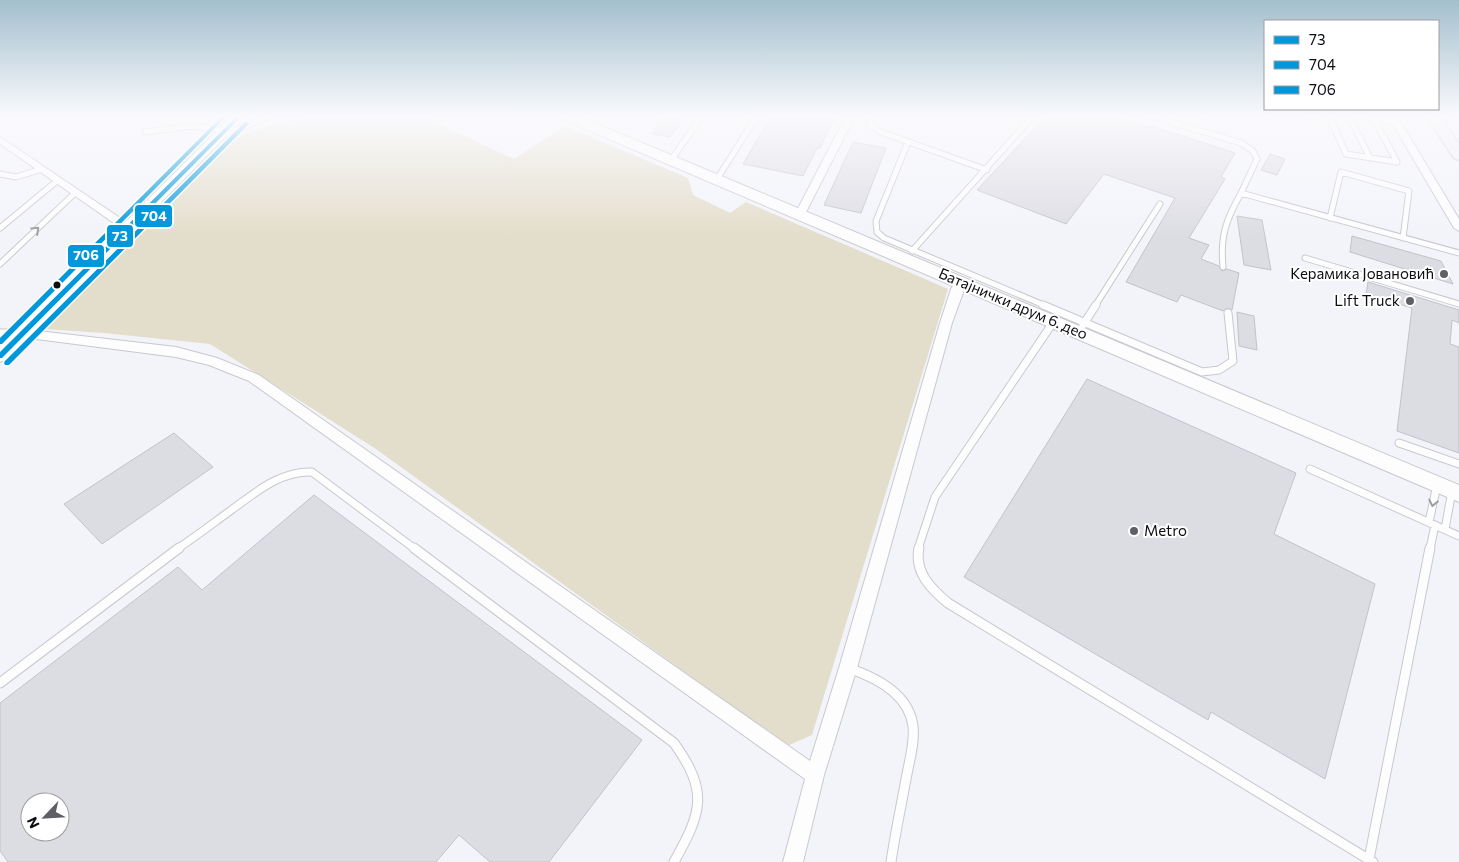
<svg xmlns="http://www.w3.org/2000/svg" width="1459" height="862" viewBox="0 0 1459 862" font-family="Commissioner,sans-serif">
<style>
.green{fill:#e3ddcb}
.building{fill:#dcdce3;stroke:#c2c2c9;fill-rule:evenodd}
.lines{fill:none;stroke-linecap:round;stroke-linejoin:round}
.lane-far2-casing{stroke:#c8c9cf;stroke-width:7}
.lane-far1-casing{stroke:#c8c9cf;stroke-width:9}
.lane-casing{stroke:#c8c9cf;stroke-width:11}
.street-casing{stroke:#c8c9cf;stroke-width:2}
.secondary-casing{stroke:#c8c9cf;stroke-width:2}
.primary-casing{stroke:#cfcfd3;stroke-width:3}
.lane-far2{stroke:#fdfdfe;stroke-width:5}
.lane-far1{stroke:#fdfdfe;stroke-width:7}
.lane{stroke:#fdfdfe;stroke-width:9}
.street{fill:#fdfdfe;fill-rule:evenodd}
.secondary{fill:#fdfdfe;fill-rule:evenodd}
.primary{fill:#eeedf6;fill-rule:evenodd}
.bus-1-casing{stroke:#fff;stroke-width:3}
.bus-2-casing{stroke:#fff;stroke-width:3}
.bus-3-casing{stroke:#fff;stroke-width:3}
.bus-1{fill:#0098da;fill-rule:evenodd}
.bus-2{fill:#0098da;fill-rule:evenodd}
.bus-3{fill:#0098da;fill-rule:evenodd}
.oneway{stroke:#9d9da0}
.poi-dot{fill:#5e5e64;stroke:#fff;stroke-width:2}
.bus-dot{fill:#0d0d14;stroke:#fff;stroke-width:2}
.labels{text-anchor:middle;stroke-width:4;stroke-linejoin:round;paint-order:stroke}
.poi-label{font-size:15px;fill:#0d0d14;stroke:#fff;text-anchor:end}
.street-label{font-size:15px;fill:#0d0d14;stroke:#fff}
.line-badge{stroke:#fff;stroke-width:2}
.badge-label{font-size:14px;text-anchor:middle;font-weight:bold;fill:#fff}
</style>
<rect width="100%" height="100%" fill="#f3f4fa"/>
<path class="green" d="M 323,116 L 422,116 L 514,159 L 565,126 L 688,178 L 693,195 L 730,213 L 746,202 L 948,289 L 812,735 L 787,746 L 376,449 L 210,344 L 104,333 L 45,329 L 228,141 L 272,125 Z"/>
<path class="building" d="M 664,116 L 685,116 L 670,137 L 652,134 Z
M 771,116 L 835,116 L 820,148 L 817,148 L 803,176 L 743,164 Z
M 1046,116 L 1113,116 L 1150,128 L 1152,126 L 1235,153 L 1221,177 L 1225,179 L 1189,238 L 1209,245 L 1201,259 L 1219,266 L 1222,271 L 1227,269 L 1239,273 L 1232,310 L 1227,308 L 1223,311 L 1181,295 L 1177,302 L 1126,282 L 1175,198 L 1104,174 L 1066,224 L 977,190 Z
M 853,142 L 886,148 L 861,213 L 824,205 Z
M 1270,154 L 1285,159 L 1277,175 L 1261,170 Z
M 1237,216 L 1262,220 L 1271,270 L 1244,265 Z
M 1352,236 L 1441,261 L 1453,284 L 1350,252 Z
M 1368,282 L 1459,310 L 1459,323 L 1452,320 L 1450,344 L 1459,347 L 1459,453 L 1397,431 L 1412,308 L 1366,294 Z
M 1237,312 L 1254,316 L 1257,350 L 1239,346 Z
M 1087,379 L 1296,473 L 1274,534 L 1375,584 L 1325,779 L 1211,712 L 1208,720 L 964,577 Z
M 174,433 L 213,467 L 102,544 L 64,504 Z
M 314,495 L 642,740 L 549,862 L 490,862 L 459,835 L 436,862 L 8,862 L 0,851 L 0,703 L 178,567 L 202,590 ZM 30,802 L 60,802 L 60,832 L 30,832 Z"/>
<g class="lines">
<defs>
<path id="lane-far2" d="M 871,116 L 869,123 L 878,131 L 987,170
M 1151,116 L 1241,143 L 1253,151 L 1257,159 L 1241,193
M 1308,116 L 1330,119
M 1329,116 L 1346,154 L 1397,162 L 1374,119 L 1358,116
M 1349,116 L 1370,158
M 1373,116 L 1374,119 L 1395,122
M 145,132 L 192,126 L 226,130
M 222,136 L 270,116
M 908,142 L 876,221 L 877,232 L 884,238 L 1046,306
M 671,160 L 702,116
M 0,174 L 16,177 L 42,169
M 717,179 L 757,116
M 1330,218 L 1341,172 L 1409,191 L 1403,238
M 0,228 L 58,180
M 912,251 L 1033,116
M 1305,258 L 1459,304
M 0,264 L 76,192
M 1223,267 C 1220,236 1226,220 1241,193 L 1459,253
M 1095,306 L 1160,204"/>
<path id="lane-far1" d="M 1043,305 L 1202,372 L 1219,370 L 1233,361 L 1228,313
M 1083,325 L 1096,305
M 0,333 L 21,333
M 1399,443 L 1459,464
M 1310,469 L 1459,536
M 1429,522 L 1437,485
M 1445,529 L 1452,491
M 177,549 C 195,537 212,524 230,511 C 255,493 279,471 312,472 L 415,549
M 918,549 L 935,497 L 1054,321
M 1430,549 L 1435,525"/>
<path id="lane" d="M 414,548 L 674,743 C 709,792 702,812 674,862
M 919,548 C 914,572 931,589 948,603 L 1373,862
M 848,668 C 875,677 909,694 913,726 C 915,743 909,762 906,779 C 901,807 895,834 891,862
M 0,683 L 179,548
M 1369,859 L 1430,548"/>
<path id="street" d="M 846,116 L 855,116 L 805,214 L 804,216 L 796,216 L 795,214 Z
M 1200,116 L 1210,116 L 1208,121 L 1202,121 Z
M 1388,116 L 1397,116 L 1459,219 L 1459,231 L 1454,228 Z
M 0,137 L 132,226 L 133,228 L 132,230 L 124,230 L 0,144 Z
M 961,278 L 967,282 L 952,323 L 857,668 L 824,775 L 803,862 L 783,862 L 805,779 L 249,381 L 209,365 L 176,357 L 21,337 L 15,333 L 21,329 L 176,347 L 217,358 L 259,375 L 810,761 L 839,668 L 940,323 L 951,289 L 957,279 Z"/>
<path id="secondary" d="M 232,116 L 246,116 L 6,360 L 0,362 L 0,346 Z
M 560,116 L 578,116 L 1459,485 L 1459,502 L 562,119 Z"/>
<path id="primary" d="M 1426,116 L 1440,116 L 1459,144 L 1459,160 L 1454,158 Z"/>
</defs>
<use href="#lane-far2" class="lane-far2-casing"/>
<use href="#lane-far1" class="lane-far1-casing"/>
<use href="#lane" class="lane-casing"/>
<use href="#street" class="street-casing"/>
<use href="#secondary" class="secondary-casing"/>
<use href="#primary" class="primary-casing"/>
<use href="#lane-far2" class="lane-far2"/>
<use href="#lane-far1" class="lane-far1"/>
<use href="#lane" class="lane"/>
<use href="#street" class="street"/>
<use href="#secondary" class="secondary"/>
<use href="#primary" class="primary"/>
<defs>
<path id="bus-1" d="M 237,116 L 242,116 L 2,358 L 0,358 L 0,352 Z"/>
<path id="bus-2" d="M 245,122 L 250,123 L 9,365 L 5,365 L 4,363 L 5,361 Z"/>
<path id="bus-3" d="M 222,116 L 227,116 L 2,344 L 0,344 L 0,338 Z"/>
</defs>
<use href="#bus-1" class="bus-1-casing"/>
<use href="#bus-2" class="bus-2-casing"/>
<use href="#bus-3" class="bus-3-casing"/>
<use href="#bus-1" class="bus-1"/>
<use href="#bus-2" class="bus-2"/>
<use href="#bus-3" class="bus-3"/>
</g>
<defs><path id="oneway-chevron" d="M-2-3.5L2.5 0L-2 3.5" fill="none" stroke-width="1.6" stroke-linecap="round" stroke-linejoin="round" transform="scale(1.25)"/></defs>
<g class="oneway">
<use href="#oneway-chevron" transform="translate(36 230) rotate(-43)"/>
<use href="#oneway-chevron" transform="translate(1433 503) rotate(102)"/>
</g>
<linearGradient id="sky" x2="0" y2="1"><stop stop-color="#a3bfcd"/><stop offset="0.49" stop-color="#fafafd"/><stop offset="1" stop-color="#fafafd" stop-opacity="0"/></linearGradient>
<rect width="1459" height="237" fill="url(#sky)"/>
<g class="poi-dot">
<circle cx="1444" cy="274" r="5"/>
<circle cx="1410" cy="301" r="5"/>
<circle cx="1134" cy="531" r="5"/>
</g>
<circle class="bus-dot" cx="57" cy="285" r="4.5"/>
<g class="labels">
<g class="poi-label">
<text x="1434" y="279">Керамика Јовановић</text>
<text x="1400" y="306">Lift Truck</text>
<text x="1144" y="536" text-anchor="start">Metro</text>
</g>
<g class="street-label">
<text transform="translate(1013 304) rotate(23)" y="5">Батајнички друм 6. део</text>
</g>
</g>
<g class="line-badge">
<rect x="134" y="204" width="39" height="24" rx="5" fill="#0098da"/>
<rect x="106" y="224" width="28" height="24" rx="5" fill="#0098da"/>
<rect x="67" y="244" width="38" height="24" rx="5" fill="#0098da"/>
</g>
<g class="badge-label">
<text x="154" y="221">704</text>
<text x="120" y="241">73</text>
<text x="86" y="260">706</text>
</g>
<rect x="1264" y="20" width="175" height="90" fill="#ffffff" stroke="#9e9ea1"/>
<rect x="1274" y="36" width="25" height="8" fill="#0098da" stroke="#9e9ea1"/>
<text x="1309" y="45" font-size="15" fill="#0d0d14">73</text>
<rect x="1274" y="61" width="25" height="8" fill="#0098da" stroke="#9e9ea1"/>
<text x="1309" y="70" font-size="15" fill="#0d0d14">704</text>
<rect x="1274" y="86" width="25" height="8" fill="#0098da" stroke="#9e9ea1"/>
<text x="1309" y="95" font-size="15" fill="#0d0d14">706</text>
<g transform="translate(45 817) rotate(245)"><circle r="24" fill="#ffffff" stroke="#9e9ea1"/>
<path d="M0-4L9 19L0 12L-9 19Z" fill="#5e5e64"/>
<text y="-8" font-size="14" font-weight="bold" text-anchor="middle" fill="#0d0d14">N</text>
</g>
</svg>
